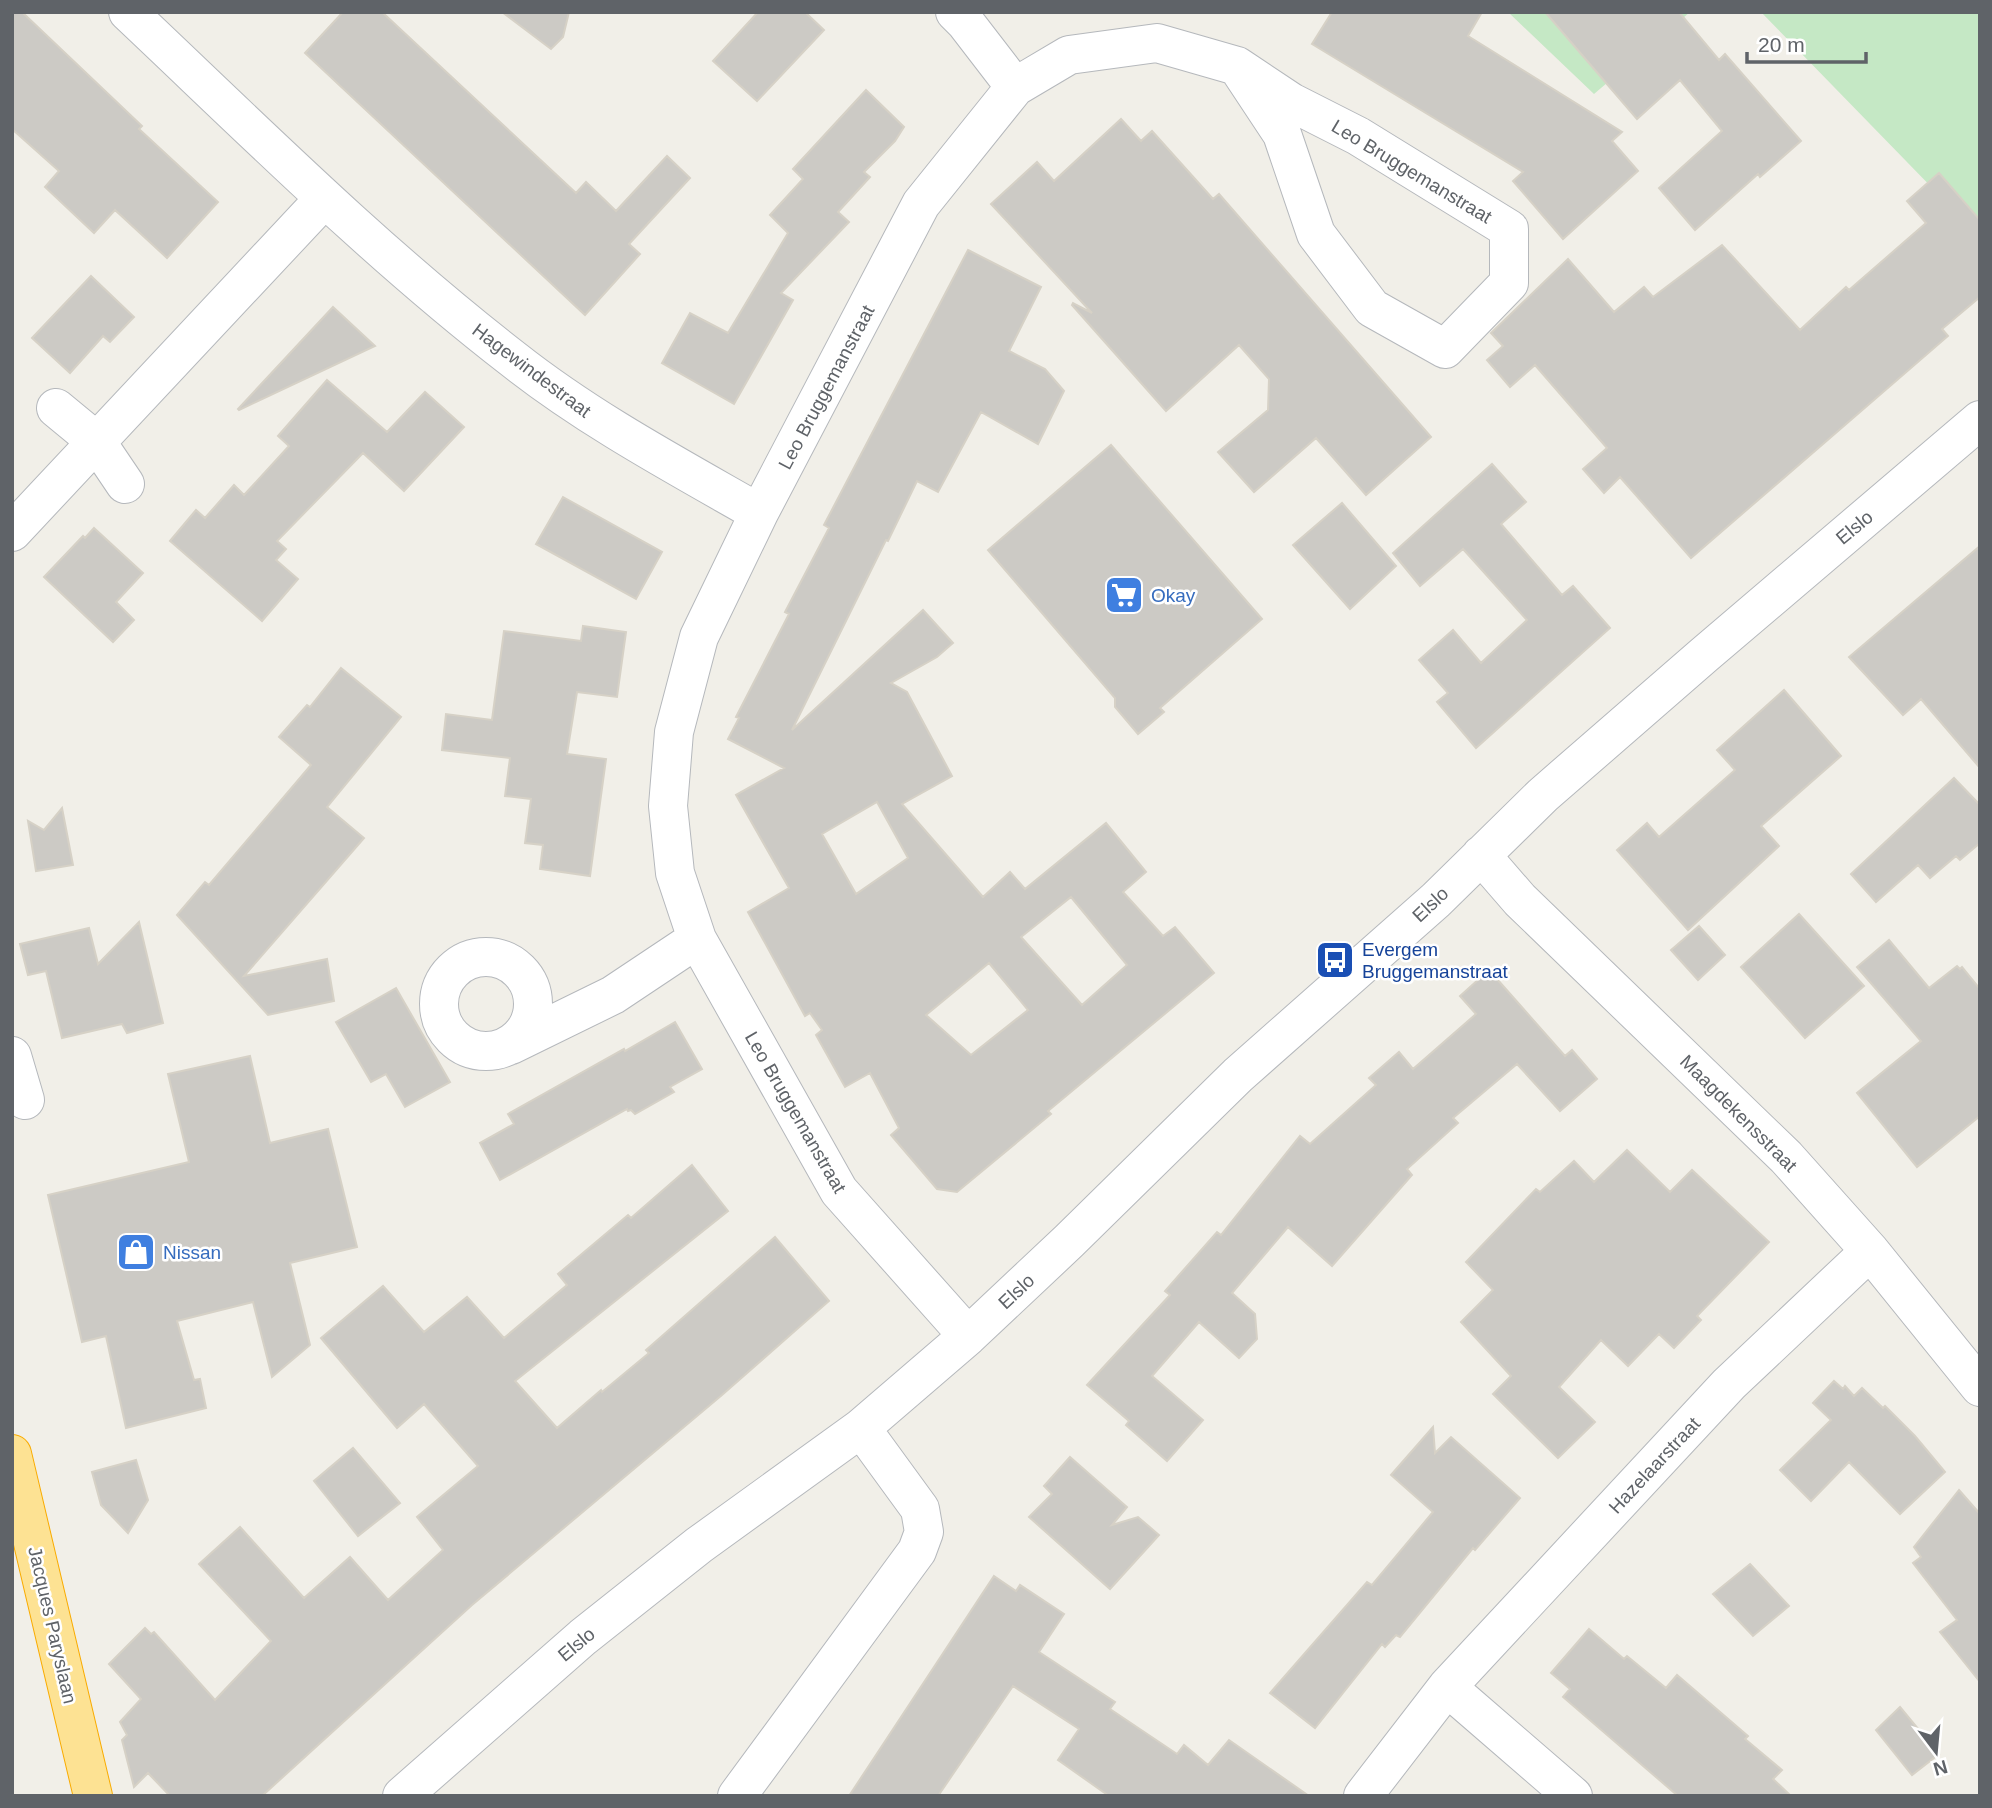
<svg xmlns="http://www.w3.org/2000/svg" width="1992" height="1808" viewBox="0 0 1992 1808" font-family="Helvetica,sans-serif">
<style>
.green{fill:#c5e8c5}
.building{fill:#cccac5;stroke:#d6d1c6;stroke-width:2;fill-rule:evenodd}
.lines{fill:none;stroke-linecap:round;stroke-linejoin:round}
.minor-casing{stroke:#b5b8bc;stroke-width:40}
.highway-casing{stroke:#f9ab00;stroke-width:40}
.minor{stroke:#fff;stroke-width:38}
.highway{stroke:#fde293;stroke-width:38}
.labels{text-anchor:middle;stroke-width:5;stroke-linejoin:round;paint-order:stroke}
.street-label{font-size:19px;fill:#5f6368;stroke:#fff}
.shop-label{font-size:19px;fill:#366cbe;stroke:#fff;text-anchor:start}
.transit-label{font-size:19px;fill:#164399;stroke:#fff;text-anchor:start}
</style>
<rect width="100%" height="100%" fill="#f1efe8"/>
<path class="green" d="M 1508,12 L 1690,12 L 1594,94 Z
M 1761,12 L 1980,12 L 1980,237 Z"/>
<path class="building" d="M 12,12 L 22,12 L 142,126 L 139,129 L 218,202 L 167,258 L 115,210 L 94,233 L 45,187 L 59,171 L 12,129 Z
M 343,12 L 382,12 L 576,193 L 586,182 L 616,211 L 667,156 L 690,178 L 629,244 L 640,254 L 585,315 L 305,53 Z
M 502,12 L 569,12 L 563,37 L 551,49 Z
M 758,12 L 805,12 L 824,30 L 757,101 L 713,61 Z
M 1332,12 L 1482,12 L 1468,36 L 1622,132 L 1612,141 L 1638,171 L 1563,239 L 1513,181 L 1523,172 L 1312,44 Z
M 1545,12 L 1679,12 L 1719,60 L 1725,54 L 1801,141 L 1760,177 L 1758,174 L 1695,230 L 1659,188 L 1722,131 L 1680,80 L 1637,119 Z
M 866,90 L 904,127 L 895,141 L 864,172 L 870,177 L 838,212 L 849,222 L 781,293 L 793,300 L 734,404 L 662,363 L 690,313 L 728,333 L 788,233 L 770,215 L 803,179 L 793,169 Z
M 1121,119 L 1141,141 L 1152,131 L 1213,199 L 1219,194 L 1431,437 L 1366,495 L 1316,438 L 1254,492 L 1218,452 L 1268,410 L 1269,379 L 1239,345 L 1166,411 L 1072,305 L 1073,303 L 1092,313 L 991,204 L 1037,162 L 1054,181 Z
M 1939,173 L 1980,220 L 1980,297 L 1942,329 L 1948,336 L 1691,558 L 1620,477 L 1604,493 L 1583,469 L 1607,448 L 1535,365 L 1510,387 L 1487,360 L 1503,346 L 1491,333 L 1568,259 L 1614,312 L 1644,287 L 1653,297 L 1722,245 L 1800,330 L 1846,287 L 1849,290 L 1926,223 L 1907,201 Z
M 968,250 L 1041,287 L 1009,351 L 1045,369 L 1064,391 L 1038,444 L 981,412 L 938,492 L 917,481 L 888,541 L 886,540 L 792,730 L 923,610 L 953,643 L 937,657 L 891,683 L 907,692 L 952,776 L 902,804 L 983,897 L 1010,872 L 1025,889 L 1106,823 L 1146,872 L 1123,892 L 1163,936 L 1175,927 L 1214,973 L 1048,1111 L 1051,1114 L 957,1192 L 937,1189 L 891,1135 L 899,1128 L 870,1073 L 845,1087 L 816,1035 L 822,1030 L 810,1013 L 805,1016 L 748,912 L 789,888 L 736,795 L 784,768 L 728,739 L 739,718 L 736,717 L 789,614 L 785,612 L 829,528 L 824,525 ZM 877,802 L 908,858 L 856,894 L 822,834 ZM 1071,897 L 1127,965 L 1082,1005 L 1021,937 ZM 989,963 L 1028,1010 L 971,1055 L 926,1015 Z
M 91,276 L 134,317 L 110,342 L 103,336 L 70,373 L 32,338 Z
M 333,307 L 375,346 L 239,410 L 238,409 Z
M 327,380 L 387,432 L 425,392 L 464,427 L 404,491 L 363,453 L 277,541 L 286,549 L 276,560 L 298,579 L 262,621 L 170,541 L 196,510 L 205,518 L 234,485 L 244,495 L 289,446 L 278,436 Z
M 1111,445 L 1262,619 L 1160,708 L 1164,712 L 1138,734 L 1115,707 L 1115,698 L 988,550 Z
M 1492,464 L 1526,502 L 1501,524 L 1562,595 L 1573,586 L 1610,628 L 1476,748 L 1437,702 L 1448,693 L 1419,660 L 1453,630 L 1481,663 L 1527,620 L 1463,549 L 1420,586 L 1393,553 Z
M 563,497 L 662,552 L 636,599 L 536,544 Z
M 1342,503 L 1396,566 L 1350,609 L 1293,545 Z
M 94,528 L 143,573 L 116,602 L 134,620 L 113,642 L 44,577 L 83,536 L 85,538 Z
M 1980,546 L 1980,768 L 1921,699 L 1903,715 L 1849,657 Z
M 583,626 L 626,632 L 617,697 L 577,692 L 567,754 L 606,759 L 590,876 L 540,869 L 543,845 L 525,843 L 531,799 L 505,796 L 510,758 L 442,750 L 446,714 L 492,720 L 504,631 L 581,641 Z
M 341,668 L 401,717 L 327,807 L 364,838 L 244,976 L 327,959 L 334,1001 L 268,1015 L 177,915 L 205,882 L 209,885 L 311,765 L 279,737 L 307,705 L 310,707 Z
M 1784,690 L 1841,756 L 1761,826 L 1779,846 L 1688,930 L 1617,850 L 1647,823 L 1659,837 L 1735,770 L 1717,750 Z
M 1954,778 L 1980,805 L 1980,843 L 1960,860 L 1956,856 L 1930,878 L 1918,865 L 1876,902 L 1851,874 Z
M 62,808 L 73,865 L 36,871 L 28,821 L 44,830 Z
M 1799,914 L 1864,986 L 1805,1038 L 1741,967 Z
M 139,922 L 163,1023 L 127,1033 L 122,1024 L 62,1038 L 46,971 L 28,975 L 20,944 L 89,928 L 98,964 Z
M 1699,926 L 1725,955 L 1698,980 L 1671,950 Z
M 1889,940 L 1929,988 L 1957,966 L 1960,969 L 1962,967 L 1980,989 L 1980,1116 L 1917,1167 L 1857,1093 L 1921,1041 L 1857,967 Z
M 1489,970 L 1565,1056 L 1572,1050 L 1597,1079 L 1560,1111 L 1517,1064 L 1453,1118 L 1458,1123 L 1407,1169 L 1412,1175 L 1332,1266 L 1288,1227 L 1232,1293 L 1255,1314 L 1257,1339 L 1239,1358 L 1199,1322 L 1152,1376 L 1203,1420 L 1167,1461 L 1126,1425 L 1129,1421 L 1087,1385 L 1170,1295 L 1165,1291 L 1217,1232 L 1221,1235 L 1300,1136 L 1310,1144 L 1376,1085 L 1369,1078 L 1399,1052 L 1413,1069 L 1476,1014 L 1460,996 Z
M 396,988 L 450,1082 L 405,1107 L 386,1074 L 371,1082 L 336,1022 Z
M 675,1022 L 702,1069 L 670,1087 L 674,1092 L 635,1114 L 631,1110 L 628,1111 L 627,1109 L 500,1180 L 480,1143 L 514,1124 L 508,1114 L 624,1049 L 625,1051 Z
M 250,1056 L 270,1143 L 328,1129 L 357,1247 L 290,1263 L 310,1345 L 272,1377 L 253,1302 L 177,1321 L 194,1380 L 200,1379 L 206,1408 L 126,1428 L 106,1336 L 82,1342 L 48,1195 L 189,1162 L 168,1074 Z
M 1627,1150 L 1670,1192 L 1692,1170 L 1769,1242 L 1697,1316 L 1701,1320 L 1674,1348 L 1659,1334 L 1628,1366 L 1601,1340 L 1559,1387 L 1595,1422 L 1558,1458 L 1493,1394 L 1511,1376 L 1461,1322 L 1493,1290 L 1466,1262 L 1536,1189 L 1540,1192 L 1574,1161 L 1594,1182 Z
M 692,1165 L 728,1211 L 515,1381 L 557,1428 L 601,1390 L 602,1392 L 649,1353 L 646,1350 L 775,1237 L 829,1301 L 722,1395 L 472,1605 L 262,1796 L 170,1796 L 148,1773 L 134,1787 L 122,1740 L 127,1735 L 120,1722 L 141,1699 L 109,1664 L 145,1628 L 151,1634 L 154,1632 L 215,1700 L 271,1641 L 199,1564 L 240,1527 L 304,1598 L 350,1557 L 388,1600 L 443,1550 L 417,1517 L 478,1466 L 424,1404 L 397,1428 L 321,1338 L 383,1286 L 424,1332 L 467,1297 L 504,1338 L 567,1285 L 558,1274 L 628,1215 L 631,1218 Z
M 1834,1381 L 1843,1389 L 1845,1386 L 1854,1396 L 1862,1388 L 1883,1408 L 1885,1406 L 1915,1436 L 1945,1472 L 1900,1514 L 1849,1462 L 1811,1501 L 1780,1470 L 1831,1420 L 1813,1403 Z
M 1433,1427 L 1435,1453 L 1451,1437 L 1520,1498 L 1475,1550 L 1473,1548 L 1400,1637 L 1396,1635 L 1385,1647 L 1382,1644 L 1315,1728 L 1270,1693 L 1367,1582 L 1372,1585 L 1433,1512 L 1391,1475 Z
M 353,1448 L 400,1503 L 358,1536 L 314,1481 Z
M 1070,1457 L 1127,1507 L 1112,1525 L 1138,1517 L 1159,1535 L 1110,1589 L 1029,1517 L 1052,1494 L 1044,1486 Z
M 136,1460 L 148,1500 L 128,1533 L 101,1505 L 92,1472 Z
M 1959,1490 L 1980,1514 L 1980,1682 L 1940,1632 L 1957,1620 L 1913,1563 L 1921,1557 L 1914,1547 Z
M 1750,1564 L 1789,1606 L 1753,1636 L 1713,1594 Z
M 994,1576 L 1016,1591 L 1020,1585 L 1064,1614 L 1039,1652 L 1115,1702 L 1110,1709 L 1177,1754 L 1184,1745 L 1208,1765 L 1229,1740 L 1309,1796 L 1109,1796 L 1058,1760 L 1079,1729 L 1013,1686 L 938,1796 L 849,1796 Z
M 1589,1629 L 1624,1659 L 1627,1656 L 1666,1688 L 1677,1675 L 1748,1736 L 1745,1739 L 1782,1770 L 1773,1779 L 1791,1796 L 1678,1796 L 1563,1697 L 1570,1689 L 1551,1673 Z
M 1900,1707 L 1939,1754 L 1912,1775 L 1876,1730 Z"/>
<g class="lines">
<defs>
<path id="minor" d="M 128,12 C 254,131 376,253 513,359 C 589,419 675,465 759,513
M 955,12 L 965,22 L 1015,87
M 56,408 L 96,441 L 125,484
M 12,532 L 324,199
M 1481,855 L 1520,900 L 1786,1157 L 1870,1251 L 1980,1387
M439 1004a47 47 0 1 1 94 0a47 47 0 1 1-94 0Z
M 511,1045 L 613,995 L 697,939
M 12,1056 L 25,1100
M 968,1336 L 839,1191 L 697,939 L 675,873 L 668,806 L 674,732 L 699,637 L 759,513 L 921,204 L 1015,87 L 1069,55 L 1157,43 L 1237,66 L 1282,134 L 1316,234 L 1372,308 L 1445,349 L 1509,283 L 1509,229 L 1358,136 L 1291,102 L 1237,66
M 1447,1687 L 1573,1796
M 402,1796 L 583,1637 L 699,1545 L 861,1428 L 968,1336 L 1069,1241 L 1238,1075 L 1436,900 L 1543,795 L 1704,655 L 1980,420
M 737,1796 L 917,1551 L 924,1532 L 920,1509 L 861,1428
M 1363,1796 L 1447,1687 L 1729,1384 L 1870,1251"/>
<path id="highway" d="M 12,1454 L 93,1796"/>
</defs>
<use href="#minor" class="minor-casing"/>
<use href="#highway" class="highway-casing"/>
<use href="#minor" class="minor"/>
<use href="#highway" class="highway"/>
</g>
<defs>
<symbol id="supermarket-square" viewBox="-11 -11 22 22"><rect x="-9" y="-9" width="18" height="18" rx="4" fill="#3f7fe0" stroke="#fff"/><path d="M-6-5.5h2.5l.6 2H6L4.5 2H-2.5L-4.4-4H-6ZM-1.5 3.2a1.3 1.3 0 1 0 .1 0ZM3 3.2a1.3 1.3 0 1 0 .1 0Z" fill="#fff"/></symbol>
<symbol id="bus-square" viewBox="-11 -11 22 22"><rect x="-9" y="-9" width="18" height="18" rx="4" fill="#1a4fb4" stroke="#fff"/><path d="M-5-6H5V4H4V6H2V4H-2V6H-4V4H-5ZM-3.5-4V0h7V-4ZM-3.5 1.2v1.5H-2V1.2ZM2 1.2v1.5H3.5V1.2Z" fill="#fff"/></symbol>
<symbol id="shop-square" viewBox="-11 -11 22 22"><rect x="-9" y="-9" width="18" height="18" rx="4" fill="#3f7fe0" stroke="#fff"/><path d="M-5-2.5h2.3a2.7 3.5 0 0 1 5.4 0H5L5.5 6h-11ZM-1.5-2.5h3a1.5 2.3 0 0 0-3 0Z" fill="#fff"/></symbol>
</defs>
<g fill-rule="evenodd">
<use href="#supermarket-square" x="1102" y="573" width="44" height="44"/>
<use href="#bus-square" x="1313" y="938" width="44" height="44"/>
<use href="#shop-square" x="114" y="1230" width="44" height="44"/>
</g>
<g class="labels">
<g class="street-label">
<text transform="translate(1412 171) rotate(31)" y="7">Leo Bruggemanstraat</text>
<text transform="translate(532 370) rotate(37)" y="7">Hagewindestraat</text>
<text transform="translate(826 387) rotate(-62)" y="7">Leo Bruggemanstraat</text>
<text transform="translate(1854 527) rotate(-40)" y="7">Elslo</text>
<text transform="translate(1430 904) rotate(-43)" y="7">Elslo</text>
<text transform="translate(796 1112) rotate(60)" y="7">Leo Bruggemanstraat</text>
<text transform="translate(1739 1113) rotate(45)" y="7">Maagdekensstraat</text>
<text transform="translate(1016 1291) rotate(-43)" y="7">Elslo</text>
<text transform="translate(1654 1465) rotate(-47)" y="7">Hazelaarstraat</text>
<text transform="translate(53 1625) rotate(77)" y="7">Jacques Paryslaan</text>
<text transform="translate(576 1644) rotate(-40)" y="7">Elslo</text>
</g>
<g class="shop-label">
<text x="1151" y="602">Okay</text>
<text x="163" y="1259">Nissan</text>
</g>
<g class="transit-label">
<text x="1362" y="956">Evergem<tspan x="1362" dy="22">Bruggemanstraat</tspan></text>
</g>
</g>
<rect width="1992" height="1808" fill="none" stroke="#5f6368" stroke-width="28"/>
<g transform="translate(1936 1752) rotate(164)" stroke="#ffffff" stroke-width="5" paint-order="stroke">
<path d="M0-5L12 26L0 18L-12 26Z" fill="#5f6368"/>
<text y="-10" font-size="19" font-weight="bold" text-anchor="middle" fill="#5f6368">N</text>
</g>
<path d="M1747 52v10h119v-10" fill="none" stroke="#5f6368" stroke-width="3.5"/>
<text x="1758" y="52" font-size="21" fill="#5f6368" stroke="#ffffff" stroke-width="5" paint-order="stroke">20 m</text>
</svg>
